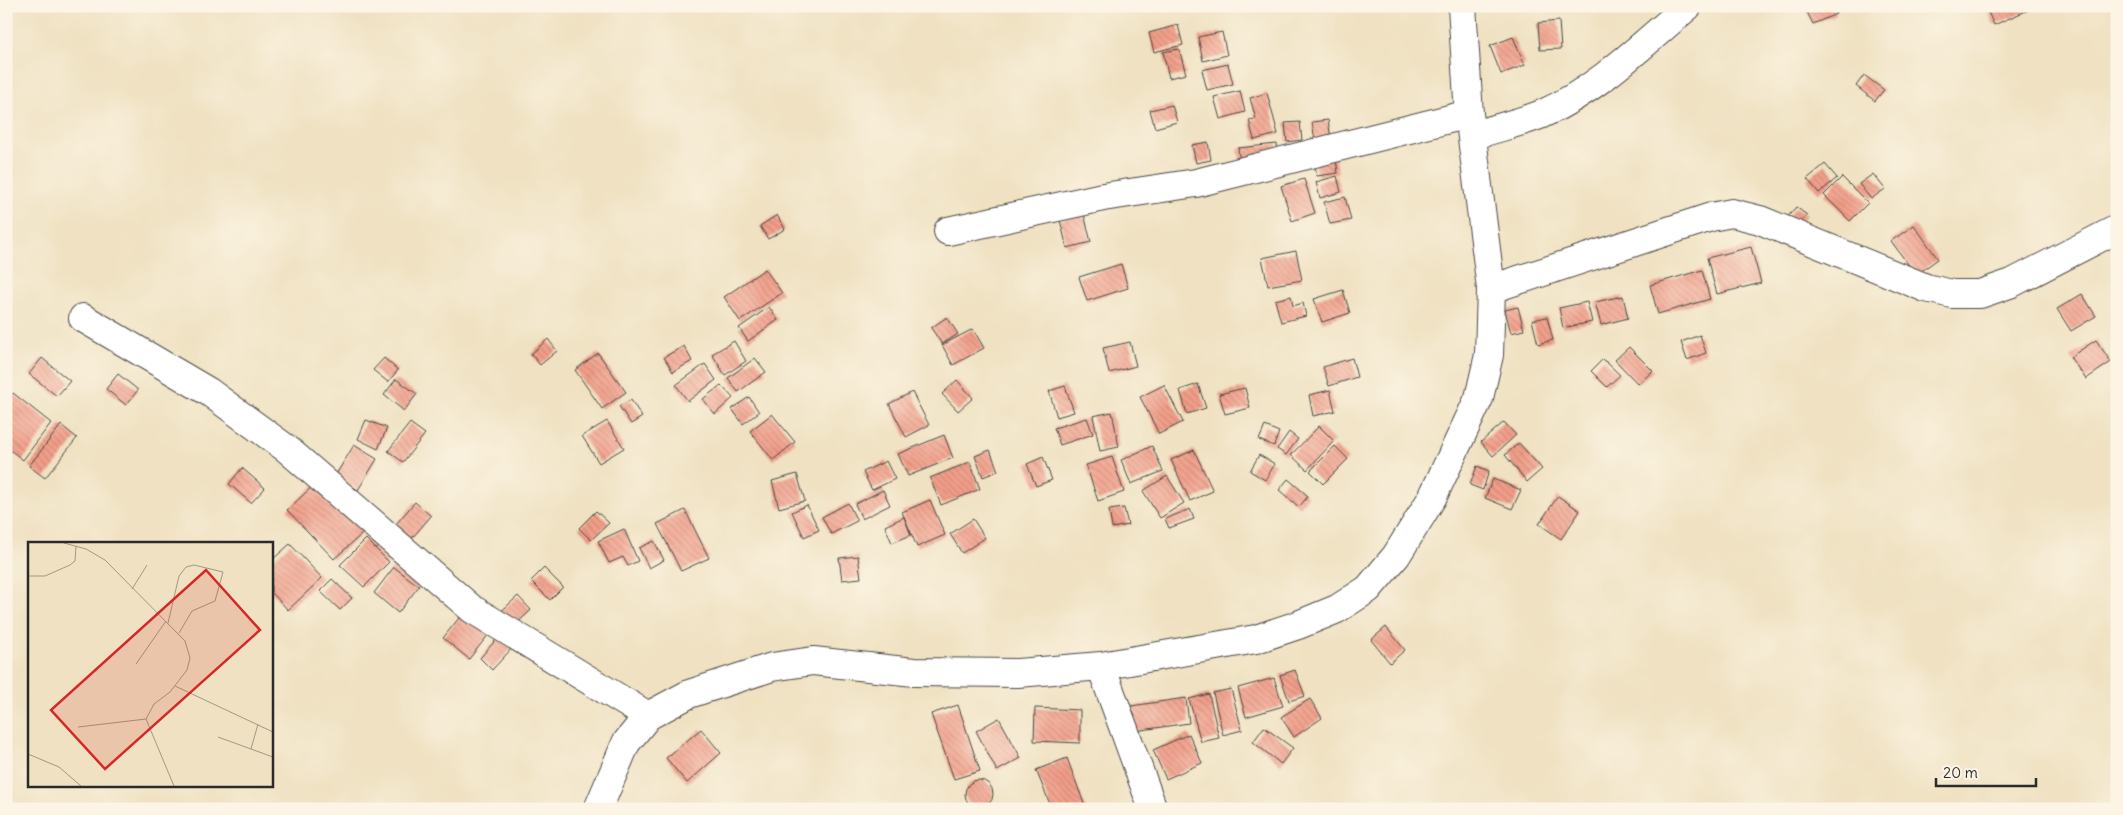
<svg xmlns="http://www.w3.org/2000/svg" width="2123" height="815" viewBox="0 0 2123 815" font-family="Delius,sans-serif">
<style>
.building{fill:url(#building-back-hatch)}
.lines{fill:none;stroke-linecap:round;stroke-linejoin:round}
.street-casing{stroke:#484642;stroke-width:30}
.street{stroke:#fff;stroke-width:28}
.inset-road{fill:none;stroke:#a19885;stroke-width:1}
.view{fill:#d62828;fill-opacity:0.15;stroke:#d62828;stroke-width:2.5}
.inset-edge{fill:none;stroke:#2b2b2b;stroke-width:2.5}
</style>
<defs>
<pattern id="building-back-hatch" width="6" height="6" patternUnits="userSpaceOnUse" patternTransform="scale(1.25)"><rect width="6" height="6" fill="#f39f8a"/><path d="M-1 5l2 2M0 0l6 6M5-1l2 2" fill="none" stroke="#c58271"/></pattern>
</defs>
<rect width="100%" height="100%" fill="#fcf5e5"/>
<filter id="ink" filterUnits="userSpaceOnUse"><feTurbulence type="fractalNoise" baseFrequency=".02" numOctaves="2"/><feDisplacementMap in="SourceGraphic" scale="10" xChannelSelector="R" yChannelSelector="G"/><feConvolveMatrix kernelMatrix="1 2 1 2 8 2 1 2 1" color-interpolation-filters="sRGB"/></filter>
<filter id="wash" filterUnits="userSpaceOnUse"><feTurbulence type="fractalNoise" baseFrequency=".0096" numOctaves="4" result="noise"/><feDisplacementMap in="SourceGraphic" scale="20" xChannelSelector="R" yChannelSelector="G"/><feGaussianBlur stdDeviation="1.12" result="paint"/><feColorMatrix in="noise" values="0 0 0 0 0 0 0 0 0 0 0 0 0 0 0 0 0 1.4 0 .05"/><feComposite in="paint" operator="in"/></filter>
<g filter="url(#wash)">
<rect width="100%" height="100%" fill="#efe1c1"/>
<g id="blocks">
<path class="building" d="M 1809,6 L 1833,6 L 1836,14 L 1813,24 L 1805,8 Z
M 1985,6 L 2026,6 L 2028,10 L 1994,25 Z
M 1559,21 L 1561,49 L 1540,50 L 1538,23 Z
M 1178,25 L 1183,45 L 1154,52 L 1149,33 Z
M 1222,32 L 1227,55 L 1203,61 L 1198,37 Z
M 1513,37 L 1525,65 L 1501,74 L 1490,46 Z
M 1179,49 L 1186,74 L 1169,78 L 1163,52 Z
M 1228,64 L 1233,84 L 1207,90 L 1202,70 Z
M 1864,75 L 1884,90 L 1875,101 L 1856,86 Z
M 1240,91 L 1245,112 L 1220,119 L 1214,97 Z
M 1267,93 L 1278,134 L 1254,140 L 1249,120 L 1256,119 L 1250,98 Z
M 1172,105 L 1177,122 L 1155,128 L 1150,110 Z
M 1328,120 L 1331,139 L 1315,141 L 1312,122 Z
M 1300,122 L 1302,140 L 1287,142 L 1285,123 Z
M 1208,142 L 1211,160 L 1196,163 L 1192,145 Z
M 1277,144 L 1279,159 L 1240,163 L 1238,148 Z
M 1335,153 L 1338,173 L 1317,176 L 1313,157 Z
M 1825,164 L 1837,178 L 1819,193 L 1807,179 Z
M 1873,174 L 1885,189 L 1871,199 L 1859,184 Z
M 1337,176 L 1341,192 L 1320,198 L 1316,182 Z
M 1842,177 L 1868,203 L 1850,221 L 1824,195 Z
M 1304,179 L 1315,213 L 1292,221 L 1281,186 Z
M 1345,197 L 1351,220 L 1330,224 L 1324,202 Z
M 1796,207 L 1807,215 L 1795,229 L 1785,220 Z
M 1084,214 L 1091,242 L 1067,248 L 1060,220 Z
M 777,215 L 785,229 L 768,239 L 760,226 Z
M 1914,225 L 1938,259 L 1916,275 L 1891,241 Z
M 1751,247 L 1761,283 L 1717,294 L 1707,258 Z
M 1296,251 L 1302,280 L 1268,286 L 1262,258 Z
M 1121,264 L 1128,288 L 1087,301 L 1079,277 Z
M 765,269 L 782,293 L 740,321 L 724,297 Z
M 1702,270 L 1710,299 L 1658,314 L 1650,285 Z
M 1343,290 L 1350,313 L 1322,322 L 1314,299 Z
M 2082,294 L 2096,316 L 2071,331 L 2057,309 Z
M 1291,296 L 1293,306 L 1303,303 L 1306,316 L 1281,322 L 1275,300 Z
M 1623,296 L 1628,318 L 1601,325 L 1595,302 Z
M 1587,302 L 1592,322 L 1563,328 L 1559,308 Z
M 769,307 L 778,320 L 748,341 L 739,328 Z
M 1518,307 L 1524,330 L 1511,333 L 1505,310 Z
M 947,317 L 958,334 L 942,344 L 931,328 Z
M 1547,317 L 1553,340 L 1538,344 L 1532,320 Z
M 973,329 L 984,348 L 953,365 L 942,345 Z
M 1700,335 L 1706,353 L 1687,360 L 1681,342 Z
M 548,339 L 557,351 L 540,365 L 531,354 Z
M 2096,340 L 2111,362 L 2086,379 L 2070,357 Z
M 734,341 L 746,361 L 725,375 L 712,354 Z
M 1130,342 L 1136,366 L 1109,373 L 1103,348 Z
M 684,346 L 692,361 L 673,372 L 664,357 Z
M 1629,347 L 1653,371 L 1638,384 L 1615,360 Z
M 598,353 L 626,392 L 602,409 L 575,370 Z
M 42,358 L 70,381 L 57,396 L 29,374 Z
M 384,358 L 398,370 L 388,382 L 373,370 Z
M 755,358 L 766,372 L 738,392 L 728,378 Z
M 1352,358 L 1357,377 L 1329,386 L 1323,367 Z
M 1603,359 L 1620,375 L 1607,387 L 1591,371 Z
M 705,364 L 716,380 L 688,401 L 676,385 Z
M 118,374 L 138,390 L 126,405 L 106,389 Z
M 396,379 L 417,394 L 404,411 L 384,395 Z
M 957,380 L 973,398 L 958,411 L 942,394 Z
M 1198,384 L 1206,408 L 1187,414 L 1180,390 Z
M 721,385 L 733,398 L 715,414 L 703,399 Z
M 1164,385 L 1183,422 L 1159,434 L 1140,397 Z
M 1065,386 L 1074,412 L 1057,417 L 1049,391 Z
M 1245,388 L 1250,408 L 1225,414 L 1219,394 Z
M 1330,390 L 1335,411 L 1313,416 L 1309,395 Z
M 912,392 L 929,425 L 906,437 L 889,404 Z
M 13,393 L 51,423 L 23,460 L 6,447 L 6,402 Z
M 749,397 L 759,412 L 743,424 L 732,409 Z
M 631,400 L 642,417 L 631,424 L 619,406 Z
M 1112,412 L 1119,447 L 1100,451 L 1093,416 Z
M 772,414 L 795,442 L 773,460 L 750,431 Z
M 1087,418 L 1093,434 L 1060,445 L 1054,428 Z
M 366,420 L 387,428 L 378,449 L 358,439 Z
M 607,421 L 624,448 L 599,463 L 582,436 Z
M 1504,422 L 1516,435 L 1493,456 L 1481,442 Z
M 410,423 L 425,434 L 403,462 L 388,451 Z
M 61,425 L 77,438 L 45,478 L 29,466 Z
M 1265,426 L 1279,432 L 1274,446 L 1259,440 Z
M 1319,426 L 1334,441 L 1307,470 L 1291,455 Z
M 1289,432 L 1298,439 L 1286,455 L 1277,449 Z
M 944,435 L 953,458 L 908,476 L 898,454 Z
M 1519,443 L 1542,469 L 1527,482 L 1505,455 Z
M 354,445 L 377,459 L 358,490 L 335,476 Z
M 1152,446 L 1163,471 L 1131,484 L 1121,460 Z
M 1335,446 L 1348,459 L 1323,484 L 1310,471 Z
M 990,450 L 998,471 L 983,477 L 975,456 Z
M 1194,450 L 1213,491 L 1190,501 L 1171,460 Z
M 1259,455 L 1275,464 L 1265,480 L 1250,471 Z
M 1043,457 L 1052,480 L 1036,486 L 1027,464 Z
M 1112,457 L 1124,492 L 1098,501 L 1086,465 Z
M 886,461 L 895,479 L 872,490 L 863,472 Z
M 970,462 L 980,489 L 941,505 L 930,478 Z
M 1477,466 L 1489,471 L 1483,490 L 1470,485 Z
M 242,468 L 265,488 L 251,503 L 229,484 Z
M 797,474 L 805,501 L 779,508 L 772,481 Z
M 1167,476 L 1184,503 L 1160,518 L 1143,491 Z
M 1288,479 L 1308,496 L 1299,507 L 1279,490 Z
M 1493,479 L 1521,490 L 1512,509 L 1485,498 Z
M 315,484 L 363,533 L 334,559 L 287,510 Z
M 883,490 L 890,505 L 862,519 L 855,504 Z
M 1558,496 L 1580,511 L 1561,539 L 1539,524 Z
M 930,500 L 945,535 L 917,547 L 902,512 Z
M 415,502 L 431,516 L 406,545 L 390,531 Z
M 848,503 L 857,521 L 831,534 L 822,517 Z
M 807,505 L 819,530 L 804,537 L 792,512 Z
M 1124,508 L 1128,525 L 1112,528 L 1109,510 Z
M 1190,509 L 1194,519 L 1169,528 L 1165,519 Z
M 685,510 L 709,558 L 681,571 L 657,524 Z
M 596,511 L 609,523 L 591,540 L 579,528 Z
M 904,517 L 911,535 L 892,543 L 885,526 Z
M 973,519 L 985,538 L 962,553 L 950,534 Z
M 624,529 L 638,561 L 628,566 L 623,557 L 609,563 L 598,541 Z
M 366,539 L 389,562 L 364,587 L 340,565 Z
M 654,541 L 664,560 L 649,568 L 639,548 Z
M 290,544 L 322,578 L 288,610 L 271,592 L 271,561 Z
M 858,556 L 861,578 L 842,580 L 839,558 Z
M 394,567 L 419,586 L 398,613 L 374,593 Z
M 544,568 L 563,587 L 550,600 L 531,581 Z
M 332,579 L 352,598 L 340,610 L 320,591 Z
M 518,596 L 531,610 L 509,631 L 496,616 Z
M 463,613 L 489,634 L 469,659 L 443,638 Z
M 1386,627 L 1405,650 L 1390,663 L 1371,640 Z
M 501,634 L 514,646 L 492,670 L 480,658 Z
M 1295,670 L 1305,696 L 1289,701 L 1280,675 Z
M 1274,678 L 1283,706 L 1246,717 L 1238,688 Z
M 1231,689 L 1242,730 L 1223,735 L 1213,693 Z
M 1209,694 L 1219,738 L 1201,742 L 1189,699 Z
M 1186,698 L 1189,723 L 1135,731 L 1131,706 Z
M 1310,699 L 1322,718 L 1294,737 L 1281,717 Z
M 958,705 L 980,771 L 954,779 L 931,714 Z
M 1035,708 L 1080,710 L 1080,743 L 1034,741 Z
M 999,718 L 1021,758 L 997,771 L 976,731 Z
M 1264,727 L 1293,748 L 1281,764 L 1253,742 Z
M 701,729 L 721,753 L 687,783 L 666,758 Z
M 1189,734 L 1202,763 L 1166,779 L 1153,750 Z
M 1067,758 L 1086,809 L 1052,809 L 1036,770 Z
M965 794a14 14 0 1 1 28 0a14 14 0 1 1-28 0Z"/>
</g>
</g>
<g filter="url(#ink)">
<use href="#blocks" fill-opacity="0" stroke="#484642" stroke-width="1"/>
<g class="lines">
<defs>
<path id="street" d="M 1472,136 C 1495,128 1520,123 1542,114 C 1597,90 1643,44 1688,6
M 948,231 L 1103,197 L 1196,183 L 1469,114
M 1491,289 L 1711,217 L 1732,213 L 1760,220 L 1926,288 L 1952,294 L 1980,294 L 2012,283 L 2117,229
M 83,318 L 209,392 L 287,449 L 472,609 L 648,716
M 1101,666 L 1153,809
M 598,809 L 626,743 L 648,716 L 689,694 L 772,667 L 813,661 L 914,672 L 1018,673 L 1101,666 L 1256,639 L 1298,625 L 1337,609 L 1368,589 L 1396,556 L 1432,498 L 1479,398 L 1489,355 L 1491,289 L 1469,114 L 1462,6"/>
</defs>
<use href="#street" class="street-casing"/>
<use href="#street" class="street"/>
</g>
</g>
<g transform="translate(28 542)">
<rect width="245" height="245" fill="#efe1c1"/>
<path class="inset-road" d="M 36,1 L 58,7 L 77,18 L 157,99 L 162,116 L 159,128 L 142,150 L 126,162 L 118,177 L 146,244M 0,34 L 17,34 L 42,23 L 47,19 L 48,4M 104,47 L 119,23M 140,81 L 151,34 L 158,25 L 166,23 L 195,30 L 187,59 L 164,69 L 151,91M 108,122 L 138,79M 147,144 L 245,190M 50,185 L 118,177M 190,195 L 245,215M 223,207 L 230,182M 0,212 L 31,225 L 53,244"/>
<path class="view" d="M 178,28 L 232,88 L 77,227 L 23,168 Z"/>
<rect width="245" height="245" class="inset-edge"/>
</g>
<rect width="2123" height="815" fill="none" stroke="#fcf5e5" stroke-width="25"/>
<path d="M1936 778v8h100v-8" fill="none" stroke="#2b2b2b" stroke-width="2.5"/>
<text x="1943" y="778" font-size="15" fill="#2b2b2b" stroke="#fcf5e5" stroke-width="4" paint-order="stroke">20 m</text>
</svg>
